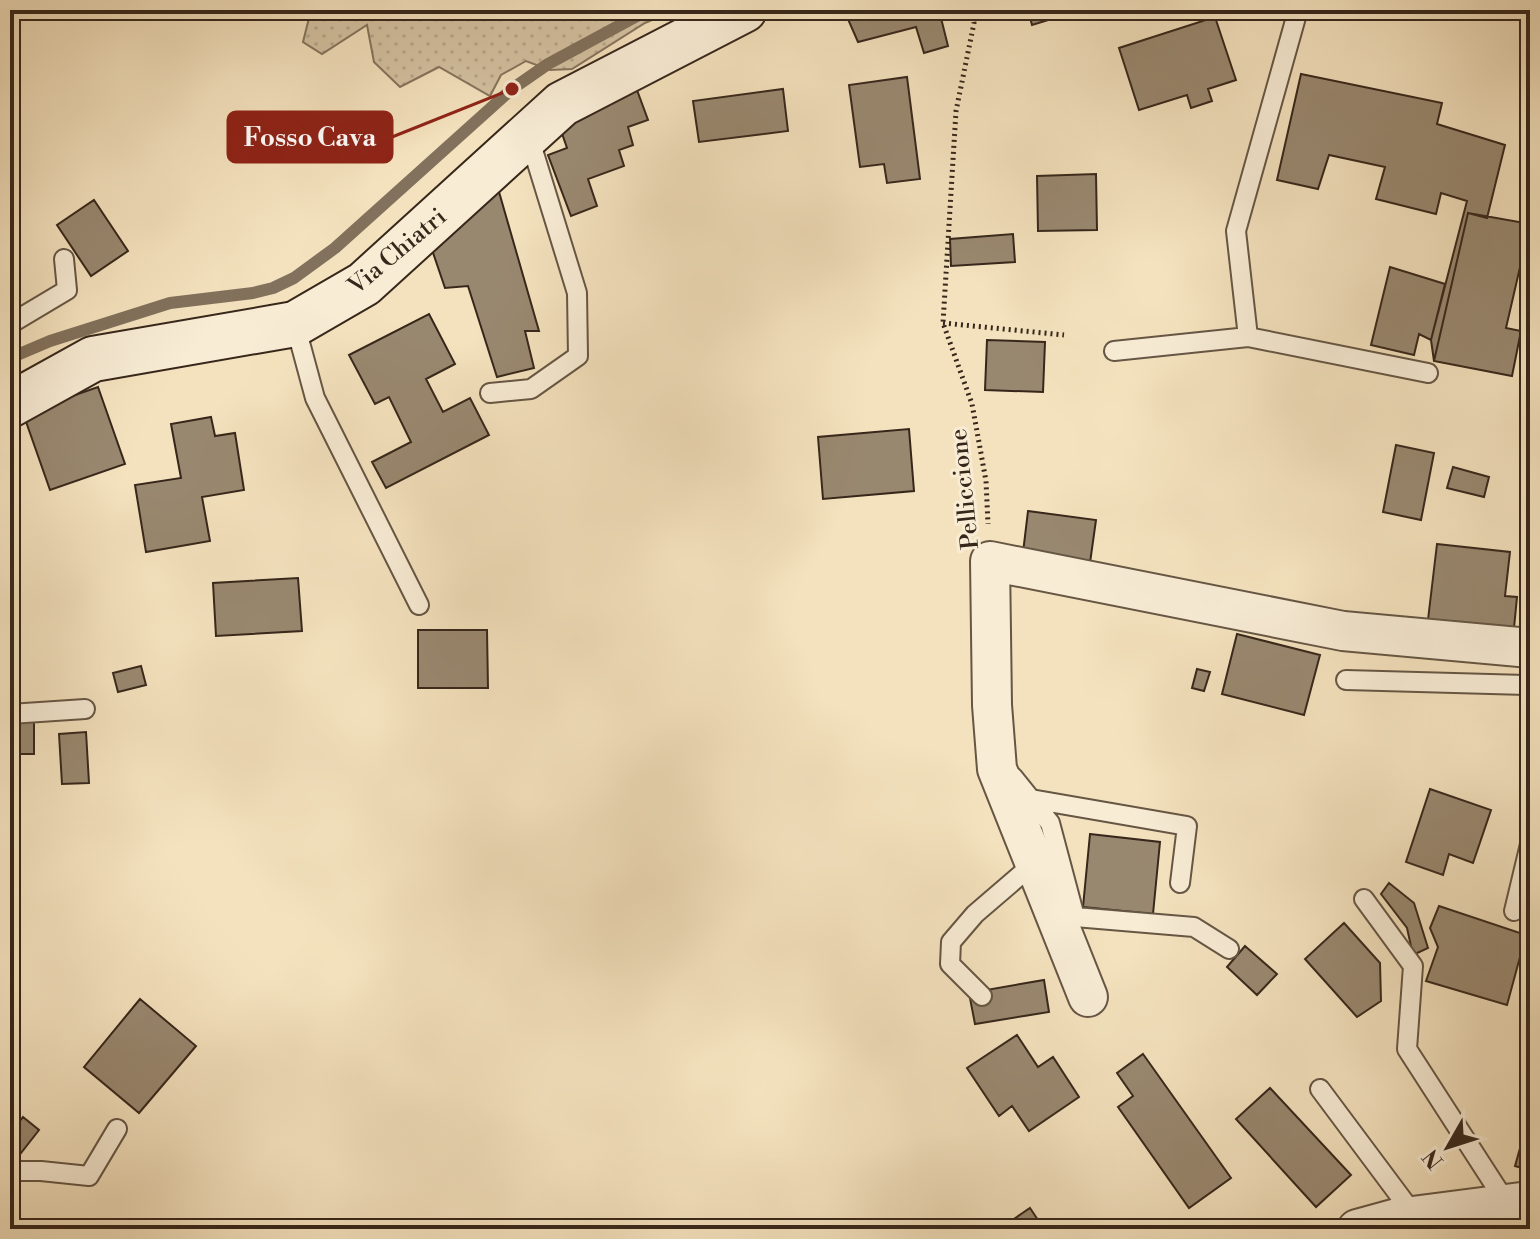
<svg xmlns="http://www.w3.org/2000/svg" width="1540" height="1239" viewBox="0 0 1540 1239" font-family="'Libre Bodoni',serif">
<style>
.grass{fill:url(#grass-dots);stroke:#86745e;stroke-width:2}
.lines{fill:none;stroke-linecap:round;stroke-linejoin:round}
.stream{stroke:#82715c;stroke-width:12}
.building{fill:#998870;stroke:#37271b;stroke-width:2}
.lane-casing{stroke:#665644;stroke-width:22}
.street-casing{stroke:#665644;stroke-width:42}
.secondary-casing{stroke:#37271b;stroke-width:48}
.path{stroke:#37271b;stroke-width:5;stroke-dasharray:2 4;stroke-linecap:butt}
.lane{stroke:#f8ecd5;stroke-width:18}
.street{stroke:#f8ecd5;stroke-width:38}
.secondary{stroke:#f8ecd5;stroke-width:44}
.labels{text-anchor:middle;stroke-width:6;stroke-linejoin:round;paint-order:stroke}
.street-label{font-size:24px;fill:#37271b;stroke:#f8ecd5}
.leader{fill:none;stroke:#8f2418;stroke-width:3}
.callout-dot{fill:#8f2418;stroke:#f8ecd5;stroke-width:3}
.callout{fill:#8f2418;stroke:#8f2418;stroke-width:3}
.callout-label{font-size:26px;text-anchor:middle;font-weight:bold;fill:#fff}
</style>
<defs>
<pattern id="grass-dots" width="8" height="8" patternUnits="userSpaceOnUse" patternTransform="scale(2)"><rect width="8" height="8" fill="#d4c2a2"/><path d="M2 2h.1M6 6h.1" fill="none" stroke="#b7a78b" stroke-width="1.8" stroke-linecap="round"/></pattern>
</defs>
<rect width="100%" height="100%" fill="#f4e2be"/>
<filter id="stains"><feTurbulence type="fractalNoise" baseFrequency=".0025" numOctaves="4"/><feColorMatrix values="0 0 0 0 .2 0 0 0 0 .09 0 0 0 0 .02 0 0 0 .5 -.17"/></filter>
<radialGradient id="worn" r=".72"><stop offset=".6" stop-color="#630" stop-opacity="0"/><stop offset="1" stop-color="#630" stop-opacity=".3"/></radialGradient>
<path class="grass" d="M 311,10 L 675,10 L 645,23 L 572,69 L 550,70 L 526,61 L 501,75 L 490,96 L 439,67 L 400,87 L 374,62 L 367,25 L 322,54 L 303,42 Z"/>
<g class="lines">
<path class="stream" d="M 10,358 L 50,341 L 170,303 L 253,293 L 273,288 L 294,278 L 335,248 L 512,89 L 548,64 L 648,10"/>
</g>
<path class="building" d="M 844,10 L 939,10 L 948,46 L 924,53 L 916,27 L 858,42 Z
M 1028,10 L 1081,10 L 1032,25 Z
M 1215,17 L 1236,80 L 1208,89 L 1212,101 L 1191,108 L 1187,95 L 1139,110 L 1119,48 Z
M 1301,74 L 1442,103 L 1437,124 L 1505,145 L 1487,218 L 1468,213 L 1434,361 L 1431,340 L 1467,201 L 1441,193 L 1436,214 L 1376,199 L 1385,167 L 1329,155 L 1318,189 L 1277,180 Z
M 907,77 L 920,179 L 887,183 L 884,164 L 860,167 L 849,85 Z
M 783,89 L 788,131 L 699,142 L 693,101 Z
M 637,90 L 648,120 L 628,127 L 633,145 L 619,150 L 624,166 L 588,179 L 597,206 L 571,216 L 548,155 L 567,148 L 557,119 Z
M 493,171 L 539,331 L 525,331 L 534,368 L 497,377 L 468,286 L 445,288 L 427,235 Z
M 1096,174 L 1097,230 L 1038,231 L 1037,176 Z
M 94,200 L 128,251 L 91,276 L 57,225 Z
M 1468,213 L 1530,224 L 1506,328 L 1521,331 L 1512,376 L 1434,361 Z
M 1013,234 L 1015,262 L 951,266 L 950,239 Z
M 1390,267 L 1445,284 L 1431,340 L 1419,334 L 1414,355 L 1371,345 Z
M 429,314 L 455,364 L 426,379 L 443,412 L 470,398 L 489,435 L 386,488 L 372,462 L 411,442 L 389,397 L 375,404 L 349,355 Z
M 987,340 L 1045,342 L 1043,392 L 985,390 Z
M 98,387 L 125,464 L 50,490 L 23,413 Z
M 211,417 L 215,436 L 235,433 L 244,490 L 202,497 L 210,541 L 146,552 L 135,485 L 181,478 L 171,424 Z
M 909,429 L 914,491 L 823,499 L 818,437 Z
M 1396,445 L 1434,453 L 1421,520 L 1383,512 Z
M 1453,467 L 1489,477 L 1484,497 L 1447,488 Z
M 1028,511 L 1096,520 L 1089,570 L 1022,561 Z
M 1437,544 L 1510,552 L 1505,596 L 1517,597 L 1513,638 L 1427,628 Z
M 298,578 L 302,631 L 216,636 L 213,583 Z
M 10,605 L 15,671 L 10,672 Z
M 418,630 L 487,630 L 488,688 L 418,688 Z
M 1237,634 L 1320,655 L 1304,715 L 1222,694 Z
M 141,666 L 146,685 L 118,692 L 113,673 Z
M 1197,669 L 1210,672 L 1204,691 L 1192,688 Z
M 10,718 L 34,719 L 34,754 L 10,754 Z
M 86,732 L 89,783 L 62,784 L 59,734 Z
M 1430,789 L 1491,810 L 1473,863 L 1449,854 L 1443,875 L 1406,862 Z
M 1090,834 L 1160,842 L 1153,914 L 1083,907 Z
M 1389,883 L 1414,903 L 1428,948 L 1413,955 L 1407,928 L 1381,894 Z
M 1439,906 L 1526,935 L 1507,1005 L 1426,981 L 1438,947 L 1430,928 Z
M 1344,923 L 1380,963 L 1381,1001 L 1357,1017 L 1305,959 Z
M 1245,946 L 1277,974 L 1257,995 L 1227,967 Z
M 1044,980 L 1049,1012 L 975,1024 L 969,993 Z
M 140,999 L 196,1046 L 139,1113 L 84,1067 Z
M 1017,1035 L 1038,1067 L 1053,1057 L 1079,1097 L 1029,1131 L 1012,1106 L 999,1116 L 967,1068 Z
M 1143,1054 L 1231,1178 L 1189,1208 L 1118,1107 L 1133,1096 L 1117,1073 Z
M 1270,1088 L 1351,1175 L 1316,1207 L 1236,1119 Z
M 23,1117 L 39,1130 L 10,1167 L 10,1134 Z
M 1524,1134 L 1530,1135 L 1530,1180 L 1527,1179 L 1529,1170 L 1515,1166 Z
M 1030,1208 L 1044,1229 L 999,1229 Z
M 1510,1220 L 1512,1229 L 1483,1229 Z"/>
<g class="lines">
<defs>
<path id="lane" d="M 1298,10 L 1236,231 L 1248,337 L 1428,373
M 10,324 L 67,290 L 64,259
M 295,324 L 315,398 L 419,605
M 1114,351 L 1248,337
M 490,393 L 531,389 L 578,356 L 577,293 L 529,137
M 1346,680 L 1530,685
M 10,714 L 85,709
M 1013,777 L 1050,823 L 1075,917 L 1194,927 L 1229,949
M 1031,799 L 1187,826 L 1180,883
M 1364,899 L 1413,966 L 1407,1049 L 1507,1204
M 1514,911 L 1530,844
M 982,996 L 950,964 L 951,942 L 975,914 L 1025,871 L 1031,857
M 1320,1089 L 1414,1215
M 10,1171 L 41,1171 L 89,1176 L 117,1129"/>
<path id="street" d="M 1088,997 L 997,769 L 992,705 L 990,561 L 1343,631 L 1530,648
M 1357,1229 L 1397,1218 L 1530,1201"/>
<path id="secondary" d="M 10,405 L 93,359 L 295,324 L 364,284 L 562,104 L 744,10"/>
</defs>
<use href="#lane" class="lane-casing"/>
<use href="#street" class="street-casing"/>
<use href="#secondary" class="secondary-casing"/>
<path class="path" d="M 972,10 L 974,23 L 956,111 L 943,323 L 972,404 L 986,481 L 988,524
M 943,323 L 1064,335"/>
<use href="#lane" class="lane"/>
<use href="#street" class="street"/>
<use href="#secondary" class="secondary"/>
</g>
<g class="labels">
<g class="street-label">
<text transform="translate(397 251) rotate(-40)" y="8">Via Chiatri</text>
<text transform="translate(964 489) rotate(-96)" y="8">Pelliccione</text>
</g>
</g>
<path class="leader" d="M512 89L392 137"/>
<circle class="callout-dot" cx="512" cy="89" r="8"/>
<rect class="callout" x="228" y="112" width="164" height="50" rx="8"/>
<g class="callout-label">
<text x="310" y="146">Fosso Cava</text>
</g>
<rect width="1540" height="1239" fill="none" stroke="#f4e2be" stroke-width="40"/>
<rect x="12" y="12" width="1516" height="1215" fill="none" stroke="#37271b" stroke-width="4"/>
<rect x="20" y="20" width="1500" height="1199" fill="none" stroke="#37271b" stroke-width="2"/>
<g transform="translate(1448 1147) rotate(231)" stroke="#f8ecd5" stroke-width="6" paint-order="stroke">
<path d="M0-6L14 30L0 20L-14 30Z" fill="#37271b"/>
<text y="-12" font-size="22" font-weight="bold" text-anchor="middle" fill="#37271b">N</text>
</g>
<rect width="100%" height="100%" filter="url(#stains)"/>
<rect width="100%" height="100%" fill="url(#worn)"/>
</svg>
